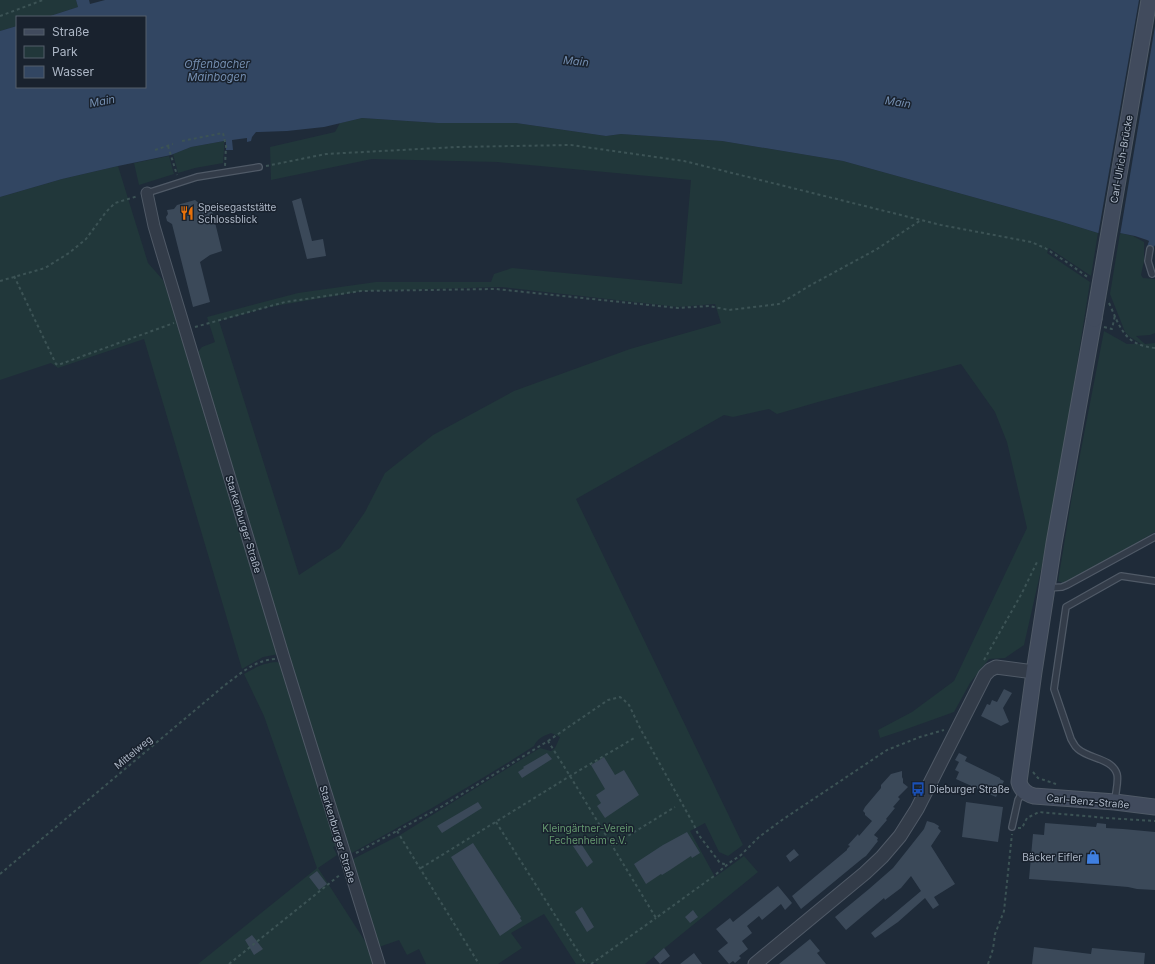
<svg xmlns="http://www.w3.org/2000/svg" width="1155" height="964" viewBox="0 0 1155 964" font-family="Inter,sans-serif">
<style>
.green{fill:#21373a;fill-rule:evenodd}
.water{fill:#324662}
.pier{fill:#1f2b39}
.building{fill:#3b4959}
.lines{fill:none;stroke-linecap:round;stroke-linejoin:round}
.service-casing{stroke:#505a67;stroke-width:8}
.minor-casing{stroke:#505a67;stroke-width:13}
.tertiary-casing{stroke:#505a67;stroke-width:15}
.secondary-casing{stroke:#505a67;stroke-width:17}
.path{stroke:#3c5355;stroke-width:2;stroke-dasharray:3 3;stroke-linecap:butt}
.service{stroke:#333c49;stroke-width:5.5}
.minor{stroke:#333c49;stroke-width:11}
.tertiary{stroke:#333c49;stroke-width:13}
.secondary{stroke:#414b5d;stroke-width:15}
.secondary-bridge-casing{stroke:#505a67;stroke-width:17;stroke-linecap:butt}
.secondary-bridge{stroke:#414b5d;stroke-width:15}
.labels{text-anchor:middle;stroke-width:3;stroke-linejoin:round;paint-order:stroke}
.street-label{font-size:10px;fill:#adb7c6;stroke:#19222e}
.poi-label{font-size:10px;fill:#adb7c6;stroke:#19222e;text-anchor:start}
.park-label{font-size:10px;fill:#64986f;stroke:#19222e}
.water-label{font-size:11px;font-style:italic;fill:#748eb0;stroke:#19222e}
</style>
<rect width="100%" height="100%" fill="#1f2b39"/>
<path class="green" d="M 0,0 L 76,0 L 78,7 L 47,17 L 17,17 L 17,26 L 0,31 Z
M 362,118 L 438,123 L 516,123 L 606,136 L 621,134 L 722,141 L 843,161 L 1059,221 L 1098,233 L 1091,276 L 1049,248 L 1047,253 L 1090,282 L 1053,517 L 1024,645 L 1005,658 L 989,659 L 970,683 L 954,712 L 901,731 L 880,738 L 878,730 L 912,712 L 954,681 L 1027,528 L 1007,442 L 995,412 L 961,364 L 818,402 L 777,414 L 769,409 L 733,417 L 724,415 L 576,499 L 743,845 L 728,856 L 719,852 L 705,823 L 690,831 L 715,877 L 744,856 L 758,872 L 645,964 L 597,964 L 596,963 L 576,964 L 544,914 L 511,933 L 522,948 L 498,964 L 426,964 L 419,949 L 407,955 L 399,940 L 379,947 L 353,859 L 400,835 L 540,748 L 551,751 L 555,748 L 560,737 L 551,733 C 543,736 537,739 534,746 C 475,784 414,819 352,853 L 349,850 L 195,355 L 202,347 L 215,342 L 207,317 L 298,293 L 376,282 L 491,282 L 494,274 L 512,268 L 682,284 L 691,180 L 497,162 L 372,159 L 271,180 L 270,147 L 335,132 L 340,123 ZM 502,287 L 678,307 L 715,304 L 721,323 L 630,349 L 514,391 L 433,435 L 385,473 L 365,512 L 340,548 L 299,575 L 219,321 L 269,307 L 363,291 Z
M 224,141 L 224,150 L 223,163 L 195,168 L 178,173 L 173,154 L 191,147 Z
M 169,156 L 174,174 L 139,185 L 134,163 Z
M 118,166 L 148,263 L 163,280 L 177,319 L 279,654 L 263,657 L 242,669 L 144,339 L 58,368 L 51,363 L 0,380 L 0,197 L 62,179 Z
M 1120,233 L 1133,236 L 1144,242 L 1144,261 L 1141,275 L 1143,278 L 1155,279 L 1155,333 L 1150,335 L 1136,336 L 1145,344 L 1155,343 L 1155,532 L 1065,584 L 1058,581 L 1072,496 L 1104,331 L 1127,344 L 1141,344 L 1130,337 L 1125,332 L 1110,294 Z
M 277,662 L 283,665 L 338,845 L 333,847 L 337,855 L 318,868 L 370,949 L 375,964 L 198,964 L 317,868 L 264,716 L 244,674 C 256,667 263,663 277,662 Z"/>
<path class="water" d="M 76,0 L 89,0 L 90,4 L 105,0 L 1155,0 L 1155,245 L 1152,250 L 1148,251 L 1147,247 L 1149,241 L 1147,240 L 1135,236 L 1120,233 L 1098,233 L 1059,221 L 843,161 L 722,141 L 621,134 L 606,136 L 516,123 L 438,123 L 362,118 L 324,127 L 287,131 L 259,132 L 256,132 L 252,137 L 251,141 L 247,142 L 247,138 L 232,140 L 233,150 L 226,150 L 226,140 L 224,141 L 191,147 L 171,155 L 118,166 L 62,179 L 0,197 L 0,31 L 17,26 L 17,87 L 145,87 L 145,17 L 47,17 L 78,7 Z"/>
<path class="pier" d="M 1139,0 L 1155,0 L 1155,26 L 1120,235 L 1098,235 Z"/>
<path class="building" d="M 301,198 L 312,241 L 323,239 L 326,256 L 307,259 L 292,201 Z
M 195,200 L 201,205 L 207,204 L 211,206 L 222,251 L 210,255 L 200,262 L 210,302 L 193,307 L 172,224 L 167,221 L 166,217 L 168,214 L 167,210 L 174,209 L 177,205 Z
M 1004,689 L 1012,693 L 1003,708 L 1009,722 L 1001,726 L 981,716 L 987,704 L 990,705 L 992,700 L 997,702 Z
M 547,753 L 552,759 L 522,778 L 518,772 L 524,768 L 523,767 Z
M 959,753 L 967,757 L 965,761 L 1000,778 L 1000,779 L 1004,781 L 996,797 L 956,779 L 959,772 L 955,770 L 959,762 L 955,760 Z
M 604,757 L 615,775 L 624,770 L 639,795 L 605,818 L 597,806 L 601,803 L 596,795 L 605,789 L 591,765 Z
M 902,771 L 902,777 L 903,779 L 903,783 L 908,787 L 898,797 L 900,799 L 893,807 L 895,808 L 886,819 L 887,820 L 874,835 L 878,838 L 877,840 L 878,841 L 866,856 L 863,858 L 801,909 L 792,896 L 847,850 L 847,849 L 850,846 L 848,845 L 858,834 L 859,836 L 872,821 L 865,815 L 865,813 L 863,811 L 865,807 L 881,788 L 881,785 L 891,774 Z
M 478,802 L 482,808 L 442,833 L 437,826 Z
M 966,802 L 1003,807 L 998,842 L 962,837 Z
M 927,821 L 934,823 L 939,826 L 938,828 L 941,831 L 931,846 L 955,884 L 934,897 L 939,905 L 933,909 L 925,898 L 898,922 L 875,938 L 871,933 L 921,891 L 911,876 L 901,888 L 885,900 L 884,898 L 846,930 L 835,917 L 869,889 L 893,868 L 905,853 L 924,829 Z
M 1045,823 L 1096,827 L 1097,823 L 1106,824 L 1106,828 L 1123,829 L 1155,832 L 1155,890 L 1137,889 L 1128,887 L 1070,882 L 1029,879 L 1033,834 L 1044,835 Z
M 687,832 L 700,853 L 692,858 L 691,856 L 670,870 L 662,875 L 661,874 L 646,884 L 634,864 L 663,845 Z
M 580,842 L 593,862 L 587,867 L 573,846 Z
M 473,843 L 521,917 L 520,918 L 522,921 L 500,936 L 451,857 Z
M 794,849 L 799,855 L 790,862 L 786,856 Z
M 317,871 L 327,884 L 319,890 L 309,877 Z
M 778,886 L 792,903 L 785,910 L 781,904 L 762,920 L 759,916 L 747,926 L 752,933 L 742,941 L 748,949 L 739,956 L 741,958 L 735,963 L 733,961 L 729,964 L 718,951 L 728,943 L 716,929 L 730,918 L 733,922 Z
M 582,907 L 594,927 L 587,932 L 575,912 Z
M 693,910 L 698,917 L 690,923 L 685,917 Z
M 252,935 L 263,949 L 254,955 L 245,940 Z
M 810,939 L 820,951 L 817,953 L 826,964 L 779,964 Z
M 1034,947 L 1091,954 L 1092,948 L 1145,953 L 1144,964 L 1032,964 Z
M 664,948 L 670,956 L 660,964 L 654,957 Z
M 694,953 L 702,964 L 680,964 Z"/>
<g class="lines">
<defs>
<path id="service" d="M 147,193 L 197,177 L 259,167
M 1150,249 L 1148,261 L 1152,274
M 1048,588 L 1062,587 L 1067,585 L 1155,537
M 1115,802 C 1115,793 1119,782 1117,774 C 1112,758 1089,759 1078,749 C 1074,746 1073,742 1071,739 L 1054,689 L 1066,607 L 1121,576 L 1155,581
M 1012,827 L 1018,800 L 1023,791"/>
<path id="minor" d="M 147,193 L 154,226 L 162,253 L 284,658 L 379,964"/>
<path id="tertiary" d="M 755,964 L 865,873 L 882,857 L 900,836 L 917,809 L 985,675 L 990,670 L 996,667 L 1034,672"/>
<path id="secondary" d="M 1094,319 L 1054,543 L 1034,672 L 1019,782 C 1021,790 1026,794 1034,796 L 1115,802 L 1155,807"/>
</defs>
<use href="#service" class="service-casing"/>
<use href="#minor" class="minor-casing"/>
<use href="#tertiary" class="tertiary-casing"/>
<use href="#secondary" class="secondary-casing"/>
<path class="path" d="M 0,16 L 43,0
M 182,141 L 223,133 L 226,146 L 225,166
M 168,146 L 177,175
M 155,150 L 173,144
M 266,166 L 326,154 L 457,147 L 571,145 L 684,161 L 941,225 L 1031,242 L 1045,248 L 1068,263 L 1089,278
M 14,276 L 56,364 L 58,365 L 174,323
M 0,281 L 45,268 L 69,253 L 86,239 L 106,212 L 115,203 L 138,196
M 1109,303 C 1120,327 1124,345 1155,348
M 195,327 L 285,302 L 361,291 L 496,289 L 678,308 L 709,306 L 729,310 L 779,304 L 811,285 L 877,249 L 921,220
M 1104,327 L 1112,329 L 1115,315
M 984,660 L 1022,593 L 1038,560
M 548,741 L 608,700 L 620,697 L 623,699 L 629,705 L 641,730 L 694,825 L 698,834 L 720,863 L 724,864 L 727,863
M 1033,772 L 1038,778 L 1056,784
M 496,822 L 586,964
M 1018,828 L 1022,828 L 1027,818 L 1039,812 L 1107,818 L 1155,821
M 397,831 L 479,964
M 613,845 L 675,807
M 356,853 L 441,807 L 548,741 L 570,776 L 656,918 L 714,876 L 729,863 L 741,855 L 759,837 L 782,820 L 887,750 L 920,737 L 944,730
M 421,868 L 570,776 L 636,737
M 0,874 L 225,685 C 240,674 255,660 275,659
M 229,964 L 341,874
M 591,964 L 656,918
M 988,964 L 993,949 L 995,934 L 1004,911 L 1012,834"/>
<use href="#service" class="service"/>
<use href="#minor" class="minor"/>
<use href="#tertiary" class="tertiary"/>
<use href="#secondary" class="secondary"/>
<defs>
<path id="secondary-bridge" d="M 1094,319 L 1149,0"/>
</defs>
<use href="#secondary-bridge" class="secondary-bridge-casing"/>
<use href="#secondary-bridge" class="secondary-bridge"/>
</g>
<defs>
<symbol id="restaurant-bare" viewBox="-9 -9 18 18"><path d="M-5-6h1v4h1v-4h1v4h1v-4h1v5L-1.5 .5V6h-2V.5L-5-1ZM5-6V6H3V1.5H1.5Q1.5-4 5-6Z" fill="#e8710a" stroke="#19222e" stroke-width="2.5" paint-order="stroke"/></symbol>
<symbol id="bus-bare" viewBox="-9 -9 18 18"><path d="M-5-6H5V4H4V6H2V4H-2V6H-4V4H-5ZM-3.5-4V0h7V-4ZM-3.5 1.2v1.5H-2V1.2ZM2 1.2v1.5H3.5V1.2Z" fill="#1a4fb4" stroke="#19222e" stroke-width="2.5" paint-order="stroke"/></symbol>
<symbol id="shop-bare" viewBox="-9 -9 18 18"><path d="M-5-2.5h2.3a2.7 3.5 0 0 1 5.4 0H5L5.5 6h-11ZM-1.5-2.5h3a1.5 2.3 0 0 0-3 0Z" fill="#3f7fe0" stroke="#19222e" stroke-width="2.5" paint-order="stroke"/></symbol>
</defs>
<g fill-rule="evenodd">
<use href="#restaurant-bare" x="177" y="203" width="20" height="20"/>
<use href="#bus-bare" x="908" y="779" width="20" height="20"/>
<use href="#shop-bare" x="1083" y="847" width="20" height="20"/>
</g>
<g class="labels">
<g class="street-label">
<text transform="translate(1121 159) rotate(-80)" y="4">Carl-Ulrich-Brücke</text>
<text transform="translate(244 524) rotate(73)" y="4">Starkenburger Straße</text>
<text transform="translate(133 752) rotate(-40)" y="4">Mittelweg</text>
<text transform="translate(1088 801) rotate(5)" y="4">Carl-Benz-Straße</text>
<text transform="translate(338 834) rotate(73)" y="4">Starkenburger Straße</text>
</g>
<g class="poi-label">
<text x="198" y="211">Speisegaststätte<tspan x="198" dy="12">Schlossblick</tspan></text>
<text x="929" y="793">Dieburger Straße</text>
<text x="1082" y="861" text-anchor="end">Bäcker Eifler</text>
</g>
<g class="park-label">
<text x="588" y="832">Kleingärtner-Verein<tspan x="588" dy="12">Fechenheim e.V.</tspan></text>
</g>
<g class="water-label">
<text transform="translate(576 61) rotate(6)" y="4">Main</text>
<text x="217" y="68">Offenbacher<tspan x="217" dy="13">Mainbogen</tspan></text>
<text transform="translate(102 101) rotate(-10)" y="4">Main</text>
<text transform="translate(898 102) rotate(9)" y="4">Main</text>
</g>
</g>
<rect x="16" y="16" width="130" height="72" fill="#19222e" stroke="#545e6b"/>
<rect x="24" y="29" width="20" height="6" fill="#414b5d" stroke="#545e6b"/>
<text x="52" y="36" font-size="12" fill="#adb7c6">Straße</text>
<rect x="24" y="46" width="20" height="12" fill="#21373a" stroke="#545e6b"/>
<text x="52" y="56" font-size="12" fill="#adb7c6">Park</text>
<rect x="24" y="66" width="20" height="12" fill="#324662" stroke="#545e6b"/>
<text x="52" y="76" font-size="12" fill="#adb7c6">Wasser</text>
</svg>
